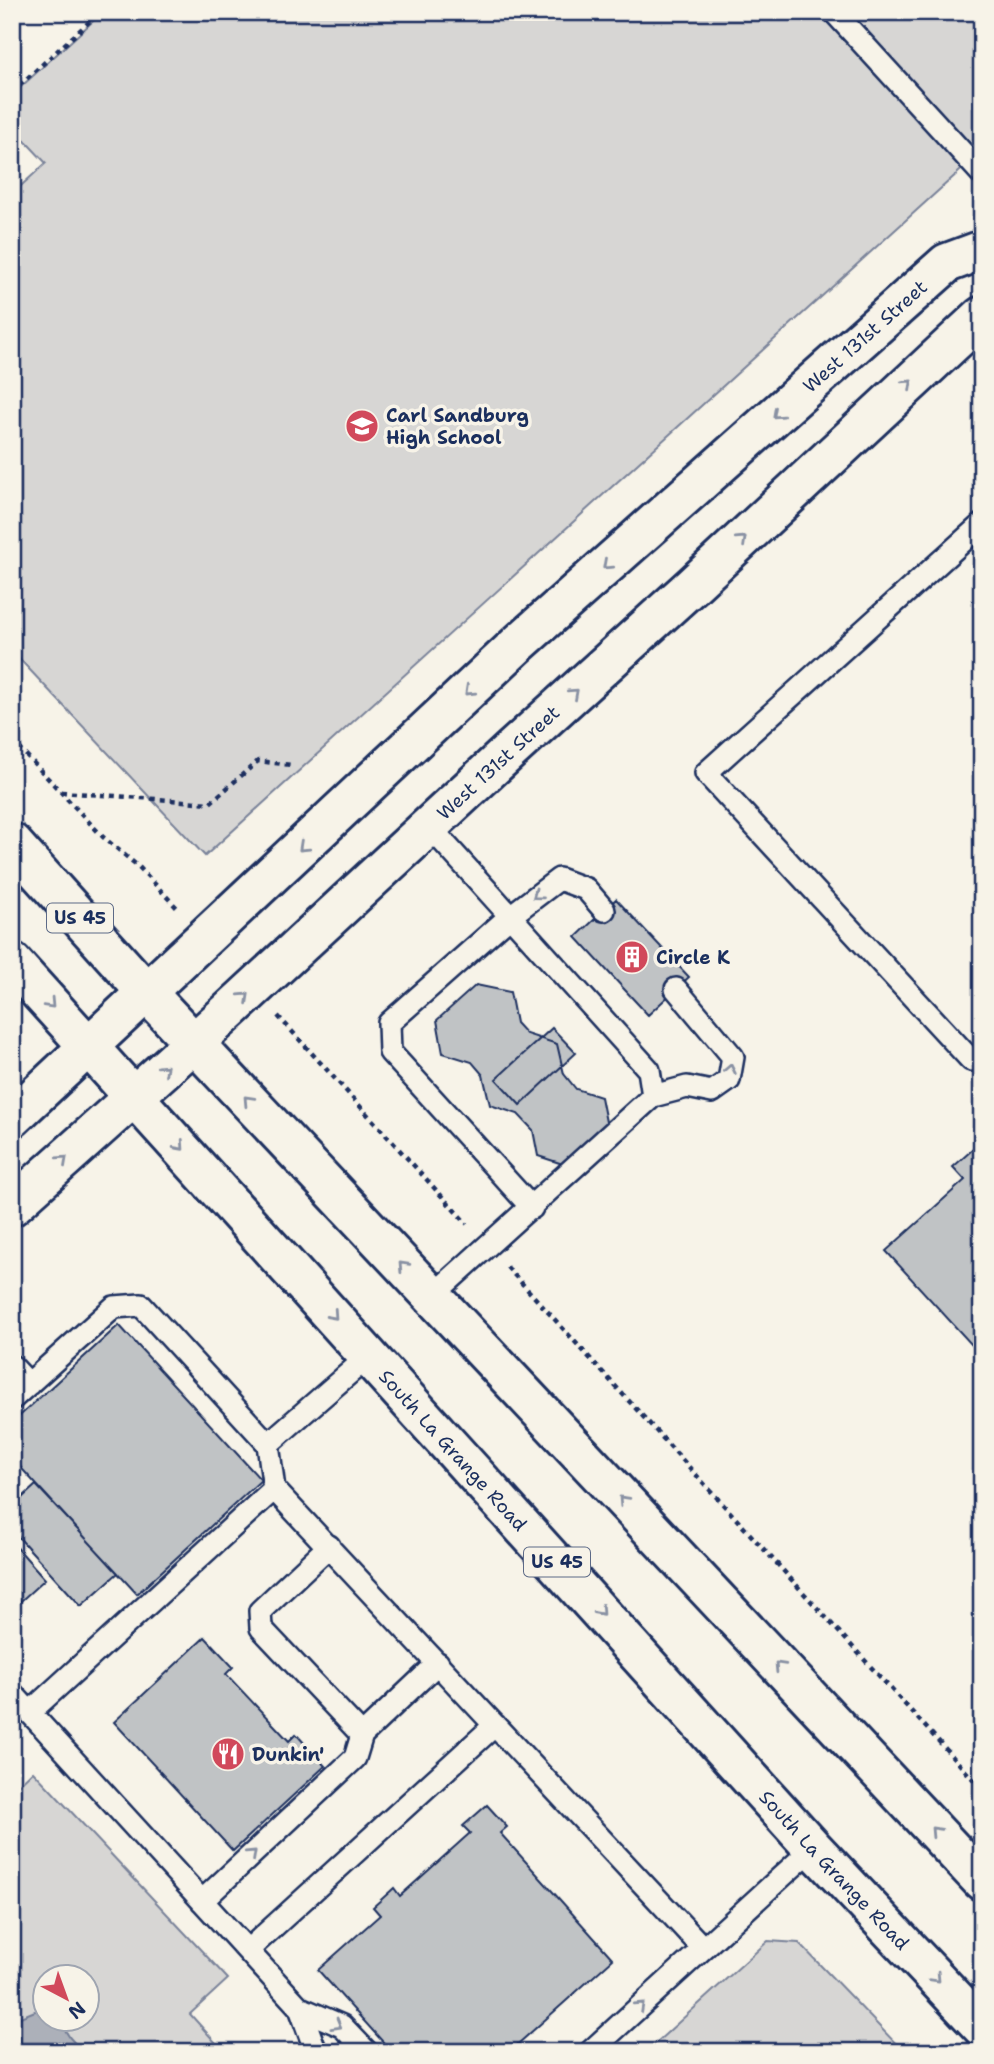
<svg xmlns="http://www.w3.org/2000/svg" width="994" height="2064" viewBox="0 0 994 2064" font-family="'Shantell Sans',sans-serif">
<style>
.green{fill:#d7d6d4;stroke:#798299;stroke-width:2;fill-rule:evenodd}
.water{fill:#acb0b9;stroke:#727c95;stroke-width:2}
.building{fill:#c0c3c5;stroke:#1b2f5e;stroke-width:2}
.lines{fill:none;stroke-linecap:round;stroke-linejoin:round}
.service-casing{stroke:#1b2f5e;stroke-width:26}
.tertiary-casing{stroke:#1b2f5e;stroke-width:44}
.trunk-casing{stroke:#1b2f5e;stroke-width:44}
.path{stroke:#1b2f5e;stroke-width:4.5;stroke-dasharray:5 5;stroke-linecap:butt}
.service{stroke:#f7f3e8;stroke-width:21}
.tertiary{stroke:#f7f3e8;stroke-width:38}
.trunk{stroke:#f7f3e8;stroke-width:38}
.oneway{stroke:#8991a3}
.labels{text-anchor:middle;stroke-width:7;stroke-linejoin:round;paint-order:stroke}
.shield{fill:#f7f3e8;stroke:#5d6a87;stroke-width:2}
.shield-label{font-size:18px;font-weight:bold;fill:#1b2f5e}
.street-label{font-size:19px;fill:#1b2f5e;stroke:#f7f3e8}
.poi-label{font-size:19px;font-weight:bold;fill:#1b2f5e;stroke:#f7f3e8;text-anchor:start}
</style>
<rect width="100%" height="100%" fill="#f7f3e8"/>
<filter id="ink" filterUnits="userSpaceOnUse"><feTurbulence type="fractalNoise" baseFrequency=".0143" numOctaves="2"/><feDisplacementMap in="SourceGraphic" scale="14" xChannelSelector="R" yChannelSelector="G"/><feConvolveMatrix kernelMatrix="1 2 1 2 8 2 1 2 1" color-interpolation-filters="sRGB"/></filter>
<g filter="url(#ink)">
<path class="green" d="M 103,12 L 982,12 L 982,151 L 205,856 L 12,651 L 12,194 L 46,163 L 12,127 L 12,95 Z
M 33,1771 L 228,1979 L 190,2014 L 224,2052 L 12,2052 L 12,1791 ZM 46,1976 L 88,1976 L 88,2018 L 46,2018 Z
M 768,1941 L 799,1943 L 904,2052 L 646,2052 Z"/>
<path class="water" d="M 45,2007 L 46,2018 L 58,2019 L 70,2038 L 83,2052 L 12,2052 L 12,2024 L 20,2017 Z"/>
<path class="building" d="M 616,899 L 689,977 L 648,1015 L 576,937 Z
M 476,985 L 510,992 L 516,1023 L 526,1034 L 557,1044 L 564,1074 L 576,1089 L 601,1097 L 607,1127 L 566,1165 L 538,1156 L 533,1130 L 518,1114 L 490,1105 L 483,1075 L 472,1062 L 443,1053 L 437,1020 Z
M 552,1028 L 576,1053 L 520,1105 L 496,1079 Z
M 982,1141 L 982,1356 L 886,1251 L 965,1180 L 953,1167 Z
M 119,1325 L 261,1480 L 137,1594 L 12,1458 L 12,1423 Z
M 36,1485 L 118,1573 L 81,1606 L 12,1530 L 12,1507 Z
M 12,1542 L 45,1579 L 12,1609 Z
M 205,1637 L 233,1667 L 226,1674 L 289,1741 L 296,1734 L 325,1766 L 233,1851 L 114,1722 Z
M 487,1805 L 507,1827 L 500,1833 L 613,1959 L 509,2052 L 392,2052 L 318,1970 L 380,1915 L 373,1907 L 394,1888 L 400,1896 L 470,1833 L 463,1826 Z"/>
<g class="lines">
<defs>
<path id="service" d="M 834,12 L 982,174
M 429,826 L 649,1070 L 653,1096 L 432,1296
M 971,1060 L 706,773 L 982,524
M 653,1096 L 687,1087 L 712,1092 L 729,1080 L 733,1057 L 676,989
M 532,1208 L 390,1052 L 389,1023 L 509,917 L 559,879 L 586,889 L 604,910
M 12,1366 L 29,1384
M 12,1399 L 114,1307 L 141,1305 L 268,1444
M 274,1489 L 268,1444 L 370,1355
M 329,1546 L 260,1611 L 261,1628 L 362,1735 L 438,1663
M 12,1693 L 300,2008 L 316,2052
M 30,1712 L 274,1489 L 703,1948
M 202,1901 L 355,1758 L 362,1735
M 248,1950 L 495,1725
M 300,2008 L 342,2026 L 367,2052
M 590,2052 L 813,1848"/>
<g id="tertiary">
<path id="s1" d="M 12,1118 L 518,644 L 947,263 L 982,250"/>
<path id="s2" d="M 12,1206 L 228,1012 L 511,750 L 692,586 L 982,316"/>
</g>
<g id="trunk">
<path d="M 12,843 L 147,993 L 982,1881"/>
<path id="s3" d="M 12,962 L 813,1848 L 982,2027"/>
</g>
</defs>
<use href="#service" class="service-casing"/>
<use href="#tertiary" class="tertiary-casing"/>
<use href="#trunk" class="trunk-casing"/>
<path class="path" d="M 12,92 L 100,12
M 12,740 L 103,837 L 139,867 L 179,910
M 61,792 L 210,803 L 258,761 L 291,765
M 278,1016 L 467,1224
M 507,1267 L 982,1789"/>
<use href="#service" class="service"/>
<use href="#tertiary" class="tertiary"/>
<use href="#trunk" class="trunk"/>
</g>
<defs><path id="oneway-chevron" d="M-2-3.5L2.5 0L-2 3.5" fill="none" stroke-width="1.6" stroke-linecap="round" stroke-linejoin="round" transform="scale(1.75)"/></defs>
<g class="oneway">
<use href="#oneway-chevron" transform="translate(908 384) rotate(-43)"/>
<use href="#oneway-chevron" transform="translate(777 414) rotate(138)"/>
<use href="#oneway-chevron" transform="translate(742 540) rotate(-43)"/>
<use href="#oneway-chevron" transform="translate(607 565) rotate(138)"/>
<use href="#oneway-chevron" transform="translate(469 691) rotate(137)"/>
<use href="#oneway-chevron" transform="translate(574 693) rotate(-42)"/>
<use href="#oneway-chevron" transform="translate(303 847) rotate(137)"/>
<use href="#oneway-chevron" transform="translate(537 895) rotate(143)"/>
<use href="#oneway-chevron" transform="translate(245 997) rotate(-43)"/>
<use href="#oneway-chevron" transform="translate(50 1004) rotate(47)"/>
<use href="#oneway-chevron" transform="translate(164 1069) rotate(-42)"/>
<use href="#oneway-chevron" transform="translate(730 1069) rotate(-79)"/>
<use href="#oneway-chevron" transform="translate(248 1100) rotate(-133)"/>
<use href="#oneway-chevron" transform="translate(180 1146) rotate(48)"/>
<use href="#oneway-chevron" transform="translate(63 1160) rotate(-42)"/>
<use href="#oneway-chevron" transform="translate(403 1266) rotate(-133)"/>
<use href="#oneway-chevron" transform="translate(333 1315) rotate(48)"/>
<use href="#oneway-chevron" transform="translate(623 1500) rotate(-133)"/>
<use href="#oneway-chevron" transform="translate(600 1611) rotate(48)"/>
<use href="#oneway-chevron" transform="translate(779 1666) rotate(-133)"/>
<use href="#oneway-chevron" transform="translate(935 1831) rotate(-133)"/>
<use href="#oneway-chevron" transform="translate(252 1854) rotate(-43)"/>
<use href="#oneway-chevron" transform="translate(936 1978) rotate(47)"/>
<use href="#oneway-chevron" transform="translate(640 2006) rotate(-43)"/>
<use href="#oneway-chevron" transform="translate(337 2025) rotate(30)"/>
</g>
</g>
<defs>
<symbol id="school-disc" viewBox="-11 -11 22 22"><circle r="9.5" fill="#d1495b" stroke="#f7f3e8"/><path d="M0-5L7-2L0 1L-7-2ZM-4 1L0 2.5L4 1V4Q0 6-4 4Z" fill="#fff"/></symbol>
<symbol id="building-disc" viewBox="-11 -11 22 22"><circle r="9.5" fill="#d1495b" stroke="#f7f3e8"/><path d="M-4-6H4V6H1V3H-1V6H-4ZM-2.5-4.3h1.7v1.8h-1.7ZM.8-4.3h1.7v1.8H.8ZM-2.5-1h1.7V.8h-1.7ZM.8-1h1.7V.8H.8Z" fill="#fff"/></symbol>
<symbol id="restaurant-disc" viewBox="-11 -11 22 22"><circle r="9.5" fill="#d1495b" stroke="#f7f3e8"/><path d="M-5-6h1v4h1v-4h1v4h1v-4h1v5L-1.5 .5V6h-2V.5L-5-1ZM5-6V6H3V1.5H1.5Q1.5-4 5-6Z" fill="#fff"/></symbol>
</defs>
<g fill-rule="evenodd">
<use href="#school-disc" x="343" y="407" width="38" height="38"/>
<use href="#building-disc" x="613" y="938" width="38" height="38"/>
<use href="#restaurant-disc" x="209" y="1735" width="38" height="38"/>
</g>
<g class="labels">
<g class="shield">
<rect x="47" y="903.5" width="66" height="29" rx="5"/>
<rect x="524" y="1547.5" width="66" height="29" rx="5"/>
</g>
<g class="shield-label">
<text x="80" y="924">US 45</text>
<text x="557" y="1568">US 45</text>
</g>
<g class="street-label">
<text dy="7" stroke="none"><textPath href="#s1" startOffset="1157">West 131st Street</textPath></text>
<text dy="7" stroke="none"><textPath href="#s2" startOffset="658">West 131st Street</textPath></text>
<text dy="7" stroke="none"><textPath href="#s3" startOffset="658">South La Grange Road</textPath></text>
<text dy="7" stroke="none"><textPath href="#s3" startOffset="1225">South La Grange Road</textPath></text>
</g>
<g class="poi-label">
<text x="386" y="422">Carl Sandburg<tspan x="386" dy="22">High School</tspan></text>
<text x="656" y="964">Circle K</text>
<text x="252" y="1761">Dunkin'</text>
</g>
</g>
<rect width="994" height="2064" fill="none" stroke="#f7f3e8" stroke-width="42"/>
<rect x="21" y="21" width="952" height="2022" fill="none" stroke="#1b2f5e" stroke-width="2.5" filter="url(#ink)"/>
<g transform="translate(66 1998) rotate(139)"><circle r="33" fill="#f7f3e8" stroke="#9fa5b1" stroke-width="2"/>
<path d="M0-5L12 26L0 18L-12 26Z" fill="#d1495b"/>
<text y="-10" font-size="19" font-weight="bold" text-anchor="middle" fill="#1b2f5e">N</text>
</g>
</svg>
